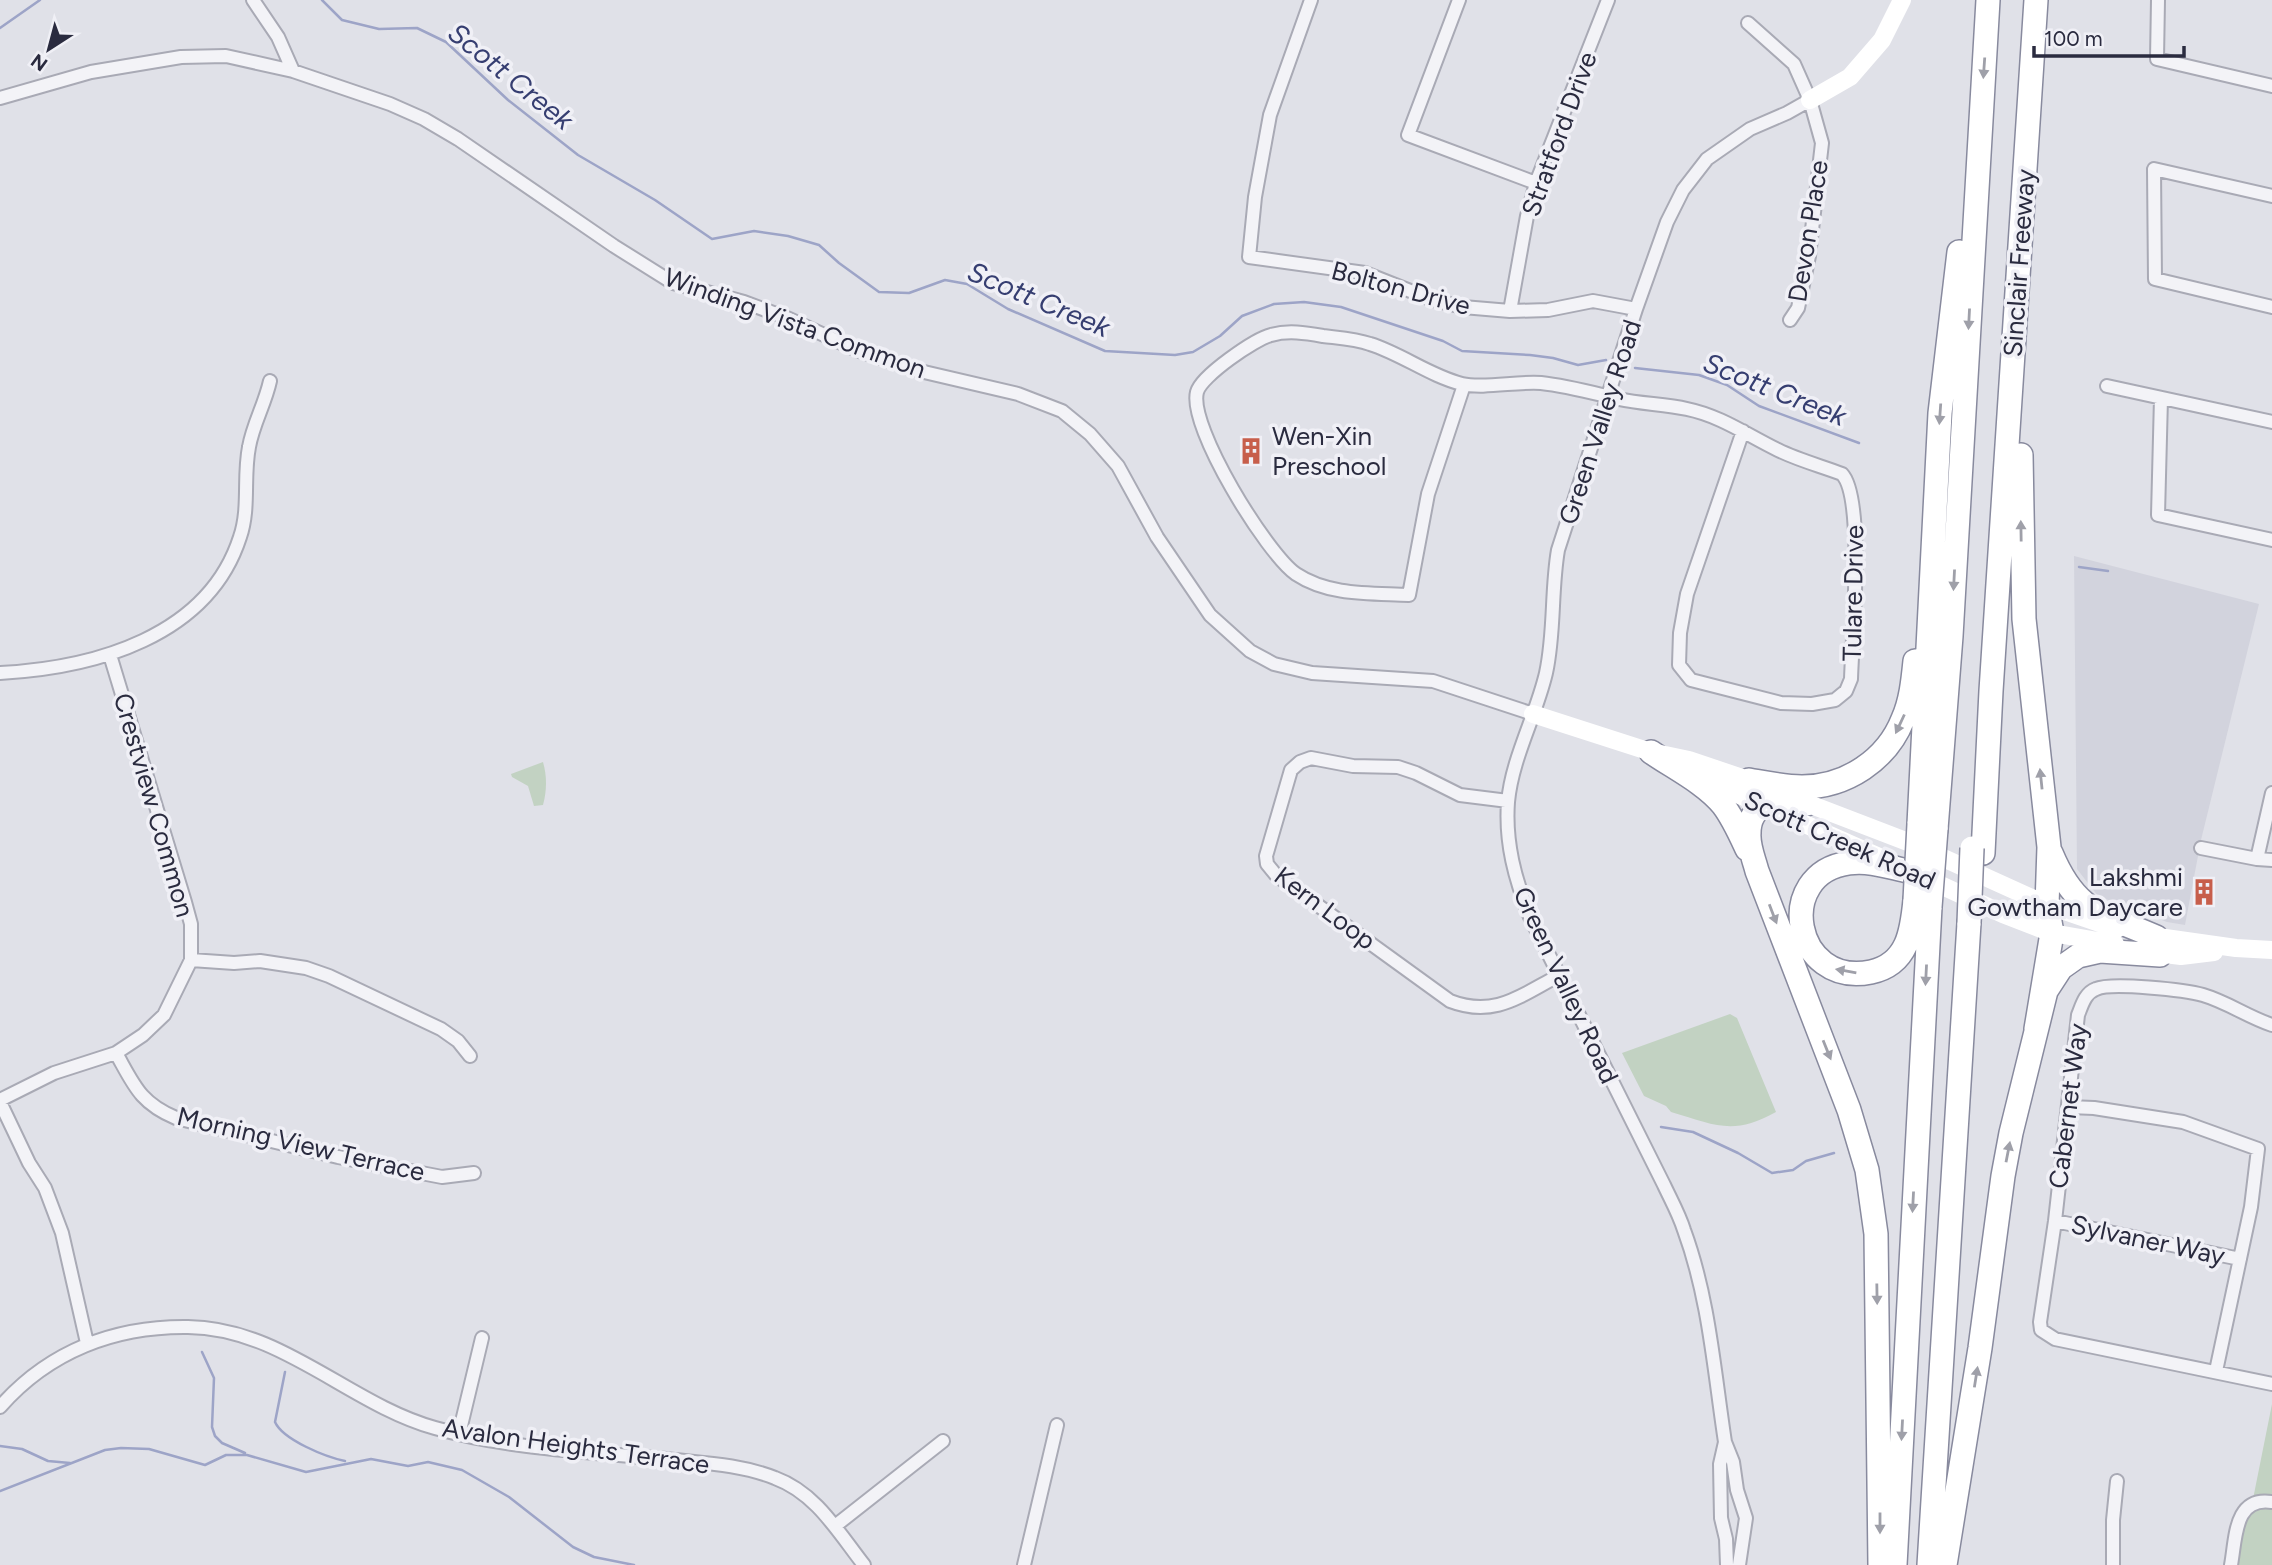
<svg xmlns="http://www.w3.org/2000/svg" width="2272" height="1565" viewBox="0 0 2272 1565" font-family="Figtree,sans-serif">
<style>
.built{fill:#d2d3dd}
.green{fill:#c2d2c2}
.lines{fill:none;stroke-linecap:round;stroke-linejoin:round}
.stream{stroke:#9da4c7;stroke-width:2.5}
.street-casing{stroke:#a9aab5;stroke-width:16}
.highway-casing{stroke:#888a9e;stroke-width:26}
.street{stroke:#f3f3f7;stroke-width:12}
.secondary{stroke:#fff;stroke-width:18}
.highway{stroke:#fff;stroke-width:23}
.highway-bridge-casing{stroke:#888a9e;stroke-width:26;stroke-linecap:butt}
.highway-bridge{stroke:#fff;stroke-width:23}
.oneway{fill:#9fa0a9}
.labels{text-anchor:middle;stroke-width:7;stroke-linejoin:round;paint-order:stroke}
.street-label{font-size:26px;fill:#2a2b3f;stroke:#f0f0f6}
.poi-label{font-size:26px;fill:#2a2b3f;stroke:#f0f0f6;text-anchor:start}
.water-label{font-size:28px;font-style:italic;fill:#363e71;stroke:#f0f0f6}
</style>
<rect width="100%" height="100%" fill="#e0e1e8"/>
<path class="built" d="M 2074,556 L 2259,604 L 2201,840 L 2185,925 L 2167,922 L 2098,896 L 2077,869 Z"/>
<path class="green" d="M 543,762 C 547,776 547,790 543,805 L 534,806 L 528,786 L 512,777 L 511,774 Z
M 1730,1014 L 1737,1018 L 1776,1112 C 1733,1136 1715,1125 1671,1112 L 1666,1106 L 1644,1096 L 1622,1053 Z
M 2272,1404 L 2272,1565 L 2237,1565 L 2246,1519 L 2250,1514 Z"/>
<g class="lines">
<path class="stream" d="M 322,0 L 342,20 L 379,29 L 417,28 L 446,42 L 508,100 L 578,155 L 655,200 L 712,239 L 754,231 L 788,236 L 819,245 L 839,263 L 879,292 L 909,293 L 945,280 L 967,284 L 1008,309 L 1105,351 L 1175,355 L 1193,352 L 1220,336 L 1242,316 L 1274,304 L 1304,302 L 1341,307 L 1443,341 L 1462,351 L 1530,355 L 1553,358 L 1578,365 L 1606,360
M 0,28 L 40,0
M 1635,368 L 1699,375 L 1727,385 L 1759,406 L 1859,443
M 2079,567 L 2108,571
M 1661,1127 L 1693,1132 L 1738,1153 L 1772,1173 L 1793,1170 L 1806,1161 L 1834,1153
M 202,1352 L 214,1378 L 212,1427 L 215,1436 L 222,1443 L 245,1453
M 285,1372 L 275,1422 C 283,1440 326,1457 345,1461
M 0,1446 L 22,1449 L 48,1461 L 70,1463
M 0,1491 L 105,1450 L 121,1448 L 149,1449 L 205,1465 L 226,1455 L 247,1455 L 306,1472 L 371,1459 L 408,1466 L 428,1462 L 462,1470 L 509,1497 L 573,1547 L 594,1557 L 634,1565"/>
<defs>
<path id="street" d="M 253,0 L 278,37 L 293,71
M 1311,0 L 1270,115 L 1255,197 L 1249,257 L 1365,273 L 1433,300 L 1463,307 L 1510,311 L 1548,310 L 1593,301 L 1636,309
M 1459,0 L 1408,135 L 1536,183
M 2158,0 L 2157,59 L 2272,86
M 1748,23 L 1794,64 L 1810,100 L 1822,143 L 1809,256 L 1798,308 L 1790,320
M 0,98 L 91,72 L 181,57 L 226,56 L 293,71 L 390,104 L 424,119 L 458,139 L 614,246 L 673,283 L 744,302 L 787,318 L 859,351 L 924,372 L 1018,394 L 1062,411 L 1090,434 L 1118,466 L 1157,537 L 1210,615 L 1250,651 L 1274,664 L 1312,673 L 1433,681 L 1533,714
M 2272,196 L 2154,169 L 2155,279 L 2272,307
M 1510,311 L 1527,216 L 1536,183 L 1608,0
M 1464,385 L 1428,494 L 1409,595 C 1371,593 1329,596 1296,574 C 1267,554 1188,427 1197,392 C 1201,376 1255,339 1271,335 C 1288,330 1306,333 1323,336 C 1339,338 1356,339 1370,344 C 1402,354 1430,376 1462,384 C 1484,389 1518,381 1541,383 C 1568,386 1593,393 1619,399 C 1641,404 1665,404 1687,409 C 1721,416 1747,435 1778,450 C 1798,460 1821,466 1842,474 C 1865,498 1852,641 1851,679 L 1846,691 L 1835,700 L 1812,704 L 1781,703 L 1691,680 L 1679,665 L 1680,633 L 1687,594 L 1743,431
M 2107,386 L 2272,422
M 2161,398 L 2158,515 L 2272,540
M 0,673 C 94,668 208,637 240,537 C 250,508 243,477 249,447 C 253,424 265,404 270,381
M 1508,801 L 1460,795 L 1416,773 L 1398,767 L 1353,766 L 1311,758 L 1300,762 L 1291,770 L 1266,856 L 1267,864 L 1276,875 L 1450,1001 C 1494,1018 1520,996 1558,976
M 2201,848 L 2257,859 L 2272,860
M 2257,859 L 2272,793
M 191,960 L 234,963 L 260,961 L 306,968 L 329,976 L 441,1029 L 458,1041 L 470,1056
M 2272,1025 C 2248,1017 2227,1002 2203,995 C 2186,990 2111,982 2096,989 C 2085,993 2082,1005 2078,1015 L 2055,1221 L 2040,1322 L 2041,1330 L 2055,1339 L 2272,1384
M 116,1053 C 134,1085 140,1103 176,1118 L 338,1157 L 442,1177 L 474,1173
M 0,1100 L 54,1073 L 116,1053 L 143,1035 L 164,1015 L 191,960 L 191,924 L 185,902 L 110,655
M 0,1102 L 29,1163 L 45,1188 L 62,1233 L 87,1343
M 2069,1107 L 2094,1108 L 2183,1122 L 2258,1149 L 2251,1207 L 2216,1371
M 2055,1221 L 2240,1259
M 0,1407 C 49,1351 115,1326 188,1327 C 282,1328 349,1404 435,1428 C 509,1449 590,1452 666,1459 C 702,1463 740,1464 775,1478 C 816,1493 838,1532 864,1565
M 459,1434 L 482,1338
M 1725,1442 L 1720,1464 L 1721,1518 L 1726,1539 L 1727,1565
M 835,1526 L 943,1441
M 1024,1565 L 1057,1425
M 1739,1565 L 1746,1518 L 1737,1490 L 1733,1462 L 1725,1442 C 1714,1370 1709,1298 1684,1230 C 1679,1214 1671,1200 1664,1185 L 1530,917 C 1515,879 1505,843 1508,802 C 1512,758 1536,716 1546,673 C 1555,632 1551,590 1558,550 L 1636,309 L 1667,222 L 1683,190 L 1707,159 L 1750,129 L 1787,113 L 1810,100
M 2113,1565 L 2113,1520 L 2117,1481
M 2231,1565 C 2236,1538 2234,1496 2272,1502"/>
<path id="highway" d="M 2021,455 L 2024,619 L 2049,847 L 2047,905 L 2052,933 L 2036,1029
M 1651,752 C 1674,768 1705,783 1723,805 C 1733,818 1740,834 1747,849
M 1749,780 C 1766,783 1784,787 1802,787 C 1846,787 1887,760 1903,719 C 1911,701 1913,681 1915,661
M 1807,804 C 1782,798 1749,799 1749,833 C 1748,846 1754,859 1757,871 L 1849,1110 L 1867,1170 L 1876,1234 L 1880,1565
M 1919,824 L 1940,413 L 1959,252
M 1936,829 L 1951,636 L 1988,0
M 1983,853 L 1991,691 L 2036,0
M 2051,853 C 2076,913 2101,913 2156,937
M 1908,871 C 1889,867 1869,860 1849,863 C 1773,873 1793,988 1871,972 C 1908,964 1912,931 1915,900
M 1895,1565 L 1930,907
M 1929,1565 L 1969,923
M 1945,1565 L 1980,1348 L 2003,1176 L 2011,1133 L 2046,991 L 2061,968 L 2078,956 L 2100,951 L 2160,955"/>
</defs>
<use href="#street" class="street-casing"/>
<use href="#highway" class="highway-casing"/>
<use href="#street" class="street"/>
<path class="secondary" d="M 1810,100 L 1850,77 L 1882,40 L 1902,0
M 1533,714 L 1651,752 L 1689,760 L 1760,784
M 1701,778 L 1886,860
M 1796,799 L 1908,842 L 2047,905 L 2117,929
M 1921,876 L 2003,914 L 2052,933 L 2115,944
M 2144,935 L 2236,948 L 2272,950
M 2149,952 L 2181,956 L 2214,952"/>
<use href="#highway" class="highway"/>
<defs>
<path id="highway-bridge" d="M 1915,900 L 1919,824
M 1930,907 L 1936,829
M 1969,923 L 1972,848"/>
</defs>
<use href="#highway-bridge" class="highway-bridge-casing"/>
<use href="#highway-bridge" class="highway-bridge"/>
</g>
<defs><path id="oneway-solid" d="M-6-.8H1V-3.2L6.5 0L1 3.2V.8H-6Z" transform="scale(1.75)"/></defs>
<g class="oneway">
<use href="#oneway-solid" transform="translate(1984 68) rotate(94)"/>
<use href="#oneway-solid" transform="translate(1969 319) rotate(93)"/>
<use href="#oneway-solid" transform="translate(1940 414) rotate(94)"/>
<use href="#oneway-solid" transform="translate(2021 531) rotate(-91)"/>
<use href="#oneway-solid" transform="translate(1954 580) rotate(93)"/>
<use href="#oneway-solid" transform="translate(1900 724) rotate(115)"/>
<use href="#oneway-solid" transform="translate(2041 779) rotate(-96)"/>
<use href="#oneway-solid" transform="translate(1773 914) rotate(69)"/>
<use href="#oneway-solid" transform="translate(1846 971) rotate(-170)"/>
<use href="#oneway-solid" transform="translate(1926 975) rotate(93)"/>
<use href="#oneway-solid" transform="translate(1827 1050) rotate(68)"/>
<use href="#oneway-solid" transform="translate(2008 1152) rotate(-79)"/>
<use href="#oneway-solid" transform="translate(1913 1202) rotate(93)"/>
<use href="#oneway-solid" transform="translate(1877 1294) rotate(89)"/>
<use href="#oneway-solid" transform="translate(1976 1377) rotate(-81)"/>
<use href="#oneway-solid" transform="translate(1902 1430) rotate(93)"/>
<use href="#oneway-solid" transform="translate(1880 1523) rotate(90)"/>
</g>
<defs>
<symbol id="building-bare" viewBox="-9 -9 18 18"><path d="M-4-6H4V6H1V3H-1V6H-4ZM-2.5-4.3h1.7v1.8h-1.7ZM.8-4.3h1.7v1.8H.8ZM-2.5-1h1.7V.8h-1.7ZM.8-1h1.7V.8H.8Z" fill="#c75e4b" stroke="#f0f0f6" stroke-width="2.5" paint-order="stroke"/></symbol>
</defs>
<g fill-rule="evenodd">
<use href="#building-bare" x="1232" y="432" width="38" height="38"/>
<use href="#building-bare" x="2185" y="873" width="38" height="38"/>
</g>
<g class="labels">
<g class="street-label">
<text transform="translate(1559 134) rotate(-70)" y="9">Stratford Drive</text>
<text transform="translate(1808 231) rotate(-81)" y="9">Devon Place</text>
<text transform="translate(2019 263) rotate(-86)" y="9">Sinclair Freeway</text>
<text transform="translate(1401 288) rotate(15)" y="9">Bolton Drive</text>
<text transform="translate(795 323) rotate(20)" y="9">Winding Vista Common</text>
<text transform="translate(1600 422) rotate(-72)" y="9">Green Valley Road</text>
<text transform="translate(1853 593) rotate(-89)" y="9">Tulare Drive</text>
<text transform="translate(154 805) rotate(74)" y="9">Crestview Common</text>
<text transform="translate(1840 840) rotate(24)" y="9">Scott Creek Road</text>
<text transform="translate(1325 908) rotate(37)" y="9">Kern Loop</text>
<text transform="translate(1566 985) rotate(65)" y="9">Green Valley Road</text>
<text transform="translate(2068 1106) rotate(-83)" y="9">Cabernet Way</text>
<text transform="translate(301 1144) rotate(13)" y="9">Morning View Terrace</text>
<text transform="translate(2148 1240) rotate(12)" y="9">Sylvaner Way</text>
<text transform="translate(576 1446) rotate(8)" y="9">Avalon Heights Terrace</text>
</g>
<g class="poi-label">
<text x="1272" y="445">Wen-Xin<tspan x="1272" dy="30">Preschool</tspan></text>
<text x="2183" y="886" text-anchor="end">Lakshmi<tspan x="2183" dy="30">Gowtham Daycare</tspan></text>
</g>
<g class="water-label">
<text transform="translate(511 76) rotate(39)" y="10">Scott Creek</text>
<text transform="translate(1039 299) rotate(23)" y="10">Scott Creek</text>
<text transform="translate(1775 389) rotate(22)" y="10">Scott Creek</text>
</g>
</g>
<g transform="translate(49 49) rotate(216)" stroke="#f0f0f6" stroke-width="5" paint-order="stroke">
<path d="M0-5L12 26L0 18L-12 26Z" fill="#2a2b3f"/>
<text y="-10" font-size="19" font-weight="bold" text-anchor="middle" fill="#2a2b3f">N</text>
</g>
<path d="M2034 46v10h150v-10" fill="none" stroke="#2a2b3f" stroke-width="3.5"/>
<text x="2044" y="46" font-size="21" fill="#2a2b3f" stroke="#f0f0f6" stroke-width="5" paint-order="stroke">100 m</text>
</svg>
